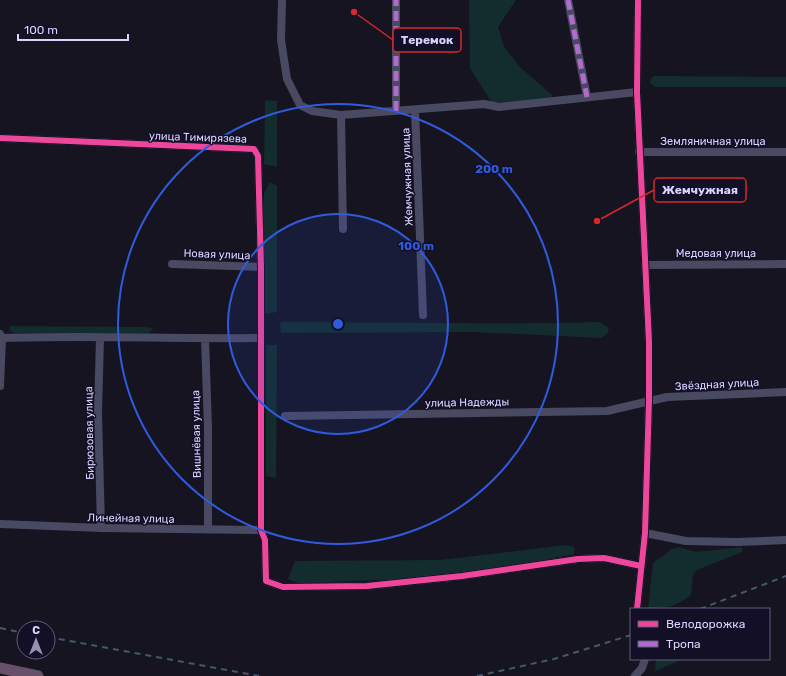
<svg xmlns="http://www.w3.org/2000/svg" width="786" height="676" viewBox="0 0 786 676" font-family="Rubik,sans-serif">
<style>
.green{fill:#132c2d}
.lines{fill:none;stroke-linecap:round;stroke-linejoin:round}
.minor{stroke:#4a4962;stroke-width:8}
.highway{stroke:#67516a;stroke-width:11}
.rail{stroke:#43596b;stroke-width:2;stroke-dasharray:6 5;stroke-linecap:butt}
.quiet{stroke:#b06ccc;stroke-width:5;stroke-dasharray:10 5;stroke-linecap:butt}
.cycleway-casing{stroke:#130f26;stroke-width:8}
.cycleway{stroke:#ed469a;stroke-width:6}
.ring{fill:none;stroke:#305bdc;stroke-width:2}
.labels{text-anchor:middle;stroke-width:3;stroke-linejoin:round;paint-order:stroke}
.street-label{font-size:11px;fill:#d9d4ff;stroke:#130f26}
.centre{fill:#305bdc;stroke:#130f26;stroke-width:2}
.ring-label{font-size:12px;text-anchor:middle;font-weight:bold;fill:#305bdc;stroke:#130f26;stroke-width:3;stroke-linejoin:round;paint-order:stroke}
.leader{fill:none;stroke:#d62828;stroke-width:1.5}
.callout-dot{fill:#d62828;stroke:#130f26;stroke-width:1.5}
.callout{fill:#130f26;stroke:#d62828;stroke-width:1.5}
.callout-label{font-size:12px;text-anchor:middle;font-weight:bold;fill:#d9d4ff}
</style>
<rect width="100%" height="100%" fill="#161421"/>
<path class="green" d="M 469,0 L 516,0 L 498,27 L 504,47 L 520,67 L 551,94 L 553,98 L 534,101 L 492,103 L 470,68 Z
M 653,76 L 786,77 L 786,87 L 655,87 L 649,82 Z
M 265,100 L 277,101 L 277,167 L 264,164 Z
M 270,182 L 277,186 L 277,312 L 263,314 L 264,193 Z
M 280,322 C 387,322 493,325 600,322 L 609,328 L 607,334 L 601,338 L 474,332 L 281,333 Z
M 10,326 L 145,327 L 152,328 L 153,329 L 149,333 L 14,333 L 9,330 Z
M 266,345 L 277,345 L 276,478 L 266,476 Z
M 566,545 L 574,547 L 574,554 L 457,577 L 298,583 L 288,579 L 295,561 L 440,560 Z
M 679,547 L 696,552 L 742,547 L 742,552 L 697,570 L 693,575 L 691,595 C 677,606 665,609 648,609 L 653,563 L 672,549 Z
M 656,659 L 684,659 L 655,671 Z"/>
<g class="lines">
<path class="minor" d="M 282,0 L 281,40 L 287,79 L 300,105 L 312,111 L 341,115 L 484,104 L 499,107 L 637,92
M 568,0 L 587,97
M 415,110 L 423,315
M 396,111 L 396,0
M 341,115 L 343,229
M 0,138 L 254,149 L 258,156 L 261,267 L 261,530 L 265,540 L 266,581 L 283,587 L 367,586 L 462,576 L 578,559 L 604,558 L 641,566
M 639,152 L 786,152
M 172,264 L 261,267
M 645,265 L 786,264
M 0,334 L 2,338 C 88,335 174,339 261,338
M 100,338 L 98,412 L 101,528
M 205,338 L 208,428 L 208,530
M 0,386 L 2,338
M 285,416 L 607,411 L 667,397 L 786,392
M 0,524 L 101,528 L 261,530
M 645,533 L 686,541 L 737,542 L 786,540
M 637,609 L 645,533 L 649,401 L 649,342 L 637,92 L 638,0
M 635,676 L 642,668 L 645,659"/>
<path class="highway" d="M 0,668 L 38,676"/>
<path class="rail" d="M 700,609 L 786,576
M 0,628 L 24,633
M 48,637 L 259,676
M 477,676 L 554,659 L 631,635"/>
<path class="quiet" d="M 568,0 L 587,97
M 396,111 L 396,0"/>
<defs>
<path id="cycleway" d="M 0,138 L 254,149 L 258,156 L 261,267 L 261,530 L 265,540 L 266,581 L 283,587 L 367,586 L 462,576 L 578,559 L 604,558 L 641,566
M 637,609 L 645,533 L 649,401 L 649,342 L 637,92 L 638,0"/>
</defs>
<use href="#cycleway" class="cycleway-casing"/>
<use href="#cycleway" class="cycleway"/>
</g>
<circle cx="338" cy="324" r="110" fill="#305bdc" fill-opacity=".12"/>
<g class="ring">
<circle cx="338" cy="324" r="110"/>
<circle cx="338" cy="324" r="220"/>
</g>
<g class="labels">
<g class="street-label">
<text transform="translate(198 137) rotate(2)" y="4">улица Тимирязева</text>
<text x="713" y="145">Земляничная улица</text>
<text transform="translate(407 177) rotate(-92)" y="4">Жемчужная улица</text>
<text x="716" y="257">Медовая улица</text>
<text transform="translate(217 254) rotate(2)" y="4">Новая улица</text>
<text transform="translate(717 384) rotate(-3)" y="4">Звёздная улица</text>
<text transform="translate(467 402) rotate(-1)" y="4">улица Надежды</text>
<text transform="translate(89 433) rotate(-91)" y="4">Бирюзовая улица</text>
<text transform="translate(196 434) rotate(-91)" y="4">Вишнёвая улица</text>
<text transform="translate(131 518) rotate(1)" y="4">Линейная улица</text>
</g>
</g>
<circle cx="338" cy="324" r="6" class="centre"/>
<g class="ring-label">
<text x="494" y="173">200 m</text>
<text x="416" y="250">100 m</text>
</g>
<path class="leader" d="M354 12L393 40M597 221L654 190"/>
<g class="callout-dot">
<circle cx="354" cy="12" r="4"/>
<circle cx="597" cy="221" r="4"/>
</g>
<g class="callout">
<rect x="393" y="28" width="68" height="24" rx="4"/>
<rect x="654" y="178" width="92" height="24" rx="4"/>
</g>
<g class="callout-label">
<text x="427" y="44">Теремок</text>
<text x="700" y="194">Жемчужная</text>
</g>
<rect x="630" y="608" width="140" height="52" fill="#130f26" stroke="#625e7d"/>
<rect x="638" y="621" width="20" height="6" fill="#ed469a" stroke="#625e7d"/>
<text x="666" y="628" font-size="12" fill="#d9d4ff">Велодорожка</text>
<rect x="638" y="641" width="20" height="6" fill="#b06ccc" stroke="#625e7d"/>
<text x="666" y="648" font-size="12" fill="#d9d4ff">Тропа</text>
<g transform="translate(36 640)"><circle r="19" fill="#130f26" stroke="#625e7d"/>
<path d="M0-3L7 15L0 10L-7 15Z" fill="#9591b1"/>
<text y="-6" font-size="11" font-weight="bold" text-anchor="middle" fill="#d9d4ff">С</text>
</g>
<path d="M18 34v6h110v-6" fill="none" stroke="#d9d4ff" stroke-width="2"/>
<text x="24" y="34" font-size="12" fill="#d9d4ff" stroke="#130f26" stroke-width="3" paint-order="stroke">100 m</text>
</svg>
